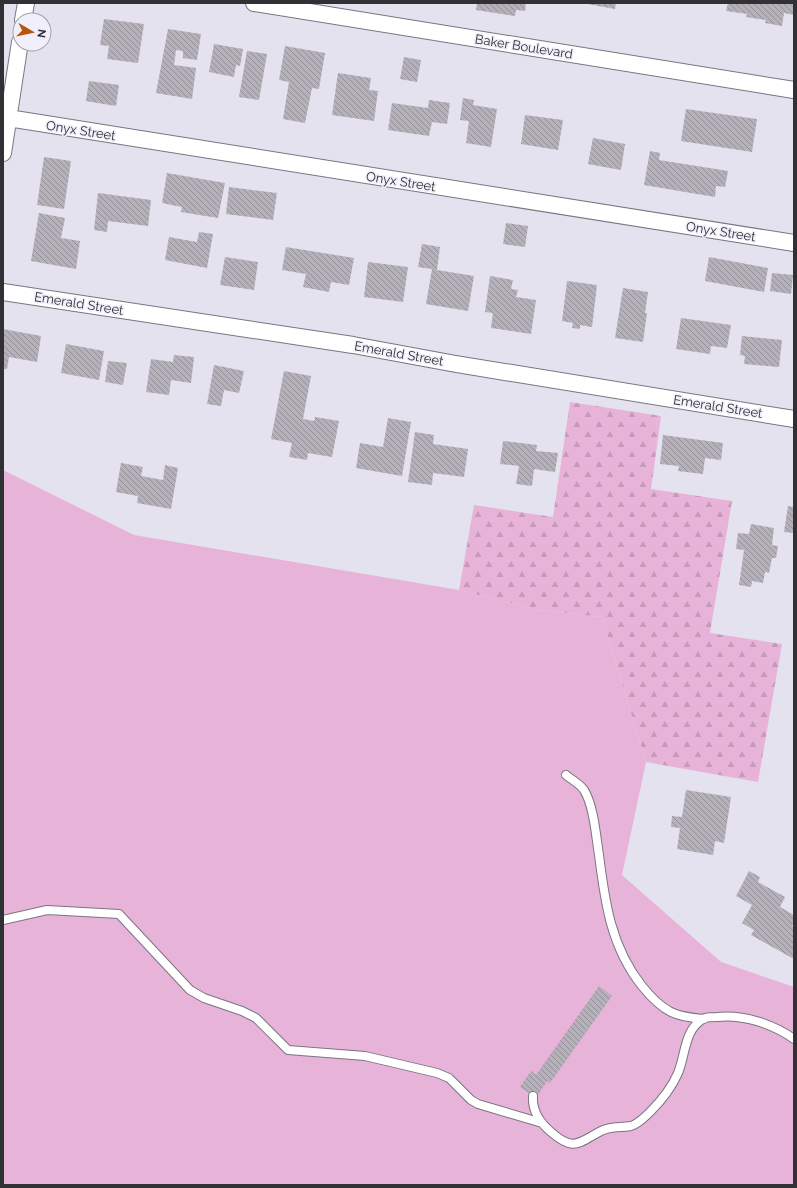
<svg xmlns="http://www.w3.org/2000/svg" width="797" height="1188" viewBox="0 0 797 1188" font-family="Raleway,sans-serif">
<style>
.green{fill:#e8b3d8}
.forest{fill:url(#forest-firs)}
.building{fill:url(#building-back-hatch)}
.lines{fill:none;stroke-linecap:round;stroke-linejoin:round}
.service-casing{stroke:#777681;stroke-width:10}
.minor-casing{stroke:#777681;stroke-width:18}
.service{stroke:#fff;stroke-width:8}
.minor{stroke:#fff;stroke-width:16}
.labels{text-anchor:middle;stroke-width:3;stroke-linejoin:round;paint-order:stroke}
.street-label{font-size:13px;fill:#303035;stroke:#f0effb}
</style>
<defs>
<pattern id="forest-firs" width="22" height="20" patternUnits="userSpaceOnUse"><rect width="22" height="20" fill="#e8b3d8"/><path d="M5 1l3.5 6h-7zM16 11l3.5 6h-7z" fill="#c79aba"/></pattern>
<pattern id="building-back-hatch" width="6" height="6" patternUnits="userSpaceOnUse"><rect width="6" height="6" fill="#b6b0ba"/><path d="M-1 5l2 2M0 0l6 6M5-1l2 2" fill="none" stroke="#949098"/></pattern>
</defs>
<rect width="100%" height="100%" fill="#e3e2ee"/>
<path class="green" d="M 3,470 L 134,535 L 459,590 L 539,610 L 602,617 L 646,762 L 622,875 L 721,962 L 794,987 L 794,1185 L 3,1185 Z"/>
<path class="forest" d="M 570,402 L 661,416 L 651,489 L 732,501 L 710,633 L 782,644 L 758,782 L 646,762 L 602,617 L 539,610 L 459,590 L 474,505 L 553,517 Z"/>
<path class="building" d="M 477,3 L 526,3 L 525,11 L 516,10 L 515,16 L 476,10 Z
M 582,3 L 616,3 L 615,9 Z
M 728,3 L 794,3 L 794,15 L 784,13 L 782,26 L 765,23 L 766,20 L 746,17 L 747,14 L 726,11 Z
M 104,19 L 144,24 L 138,63 L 107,59 L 109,46 L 100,45 Z
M 168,29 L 201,34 L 197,60 L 183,58 L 183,51 L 176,50 L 174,65 L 196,68 L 192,99 L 156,93 Z
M 214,44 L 243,49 L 240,66 L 236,65 L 234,77 L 209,72 Z
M 285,46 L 325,53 L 319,89 L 312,88 L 305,123 L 283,119 L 289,82 L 279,80 Z
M 247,51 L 267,54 L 259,100 L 239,97 Z
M 404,57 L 421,60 L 417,82 L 400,79 Z
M 338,73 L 371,78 L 369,90 L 378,91 L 374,121 L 332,115 Z
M 89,81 L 119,85 L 116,106 L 86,101 Z
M 463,98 L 474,100 L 473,105 L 497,109 L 491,147 L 466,143 L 469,121 L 460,120 Z
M 429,100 L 450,103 L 447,124 L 432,122 L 429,136 L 388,130 L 392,103 L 428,108 Z
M 686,109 L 757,119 L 752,152 L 681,141 Z
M 525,115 L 563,120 L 558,150 L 521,144 Z
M 593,138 L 625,144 L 621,170 L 588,164 Z
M 650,151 L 660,153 L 659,160 L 728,171 L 725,187 L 716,186 L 715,197 L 644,185 Z
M 44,157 L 71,161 L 64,209 L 37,205 Z
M 167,173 L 225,183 L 218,218 L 181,212 L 182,207 L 162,203 Z
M 229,187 L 277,193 L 273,220 L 226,214 Z
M 98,193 L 151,200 L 148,226 L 108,221 L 107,232 L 94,230 Z
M 39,213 L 65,218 L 61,238 L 80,241 L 76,269 L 31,261 Z
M 506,223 L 528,226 L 525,247 L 503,244 Z
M 199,232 L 213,234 L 207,268 L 165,260 L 169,237 L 197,242 Z
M 422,244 L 440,247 L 437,270 L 474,276 L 468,311 L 426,304 L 432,269 L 418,267 Z
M 286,247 L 354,258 L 349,285 L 331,282 L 329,292 L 303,287 L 306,274 L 282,270 Z
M 225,257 L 258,262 L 254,290 L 220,285 Z
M 709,257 L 768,268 L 764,292 L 705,281 Z
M 368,262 L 408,267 L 403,302 L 364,297 Z
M 772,273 L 793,275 L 791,294 L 770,291 Z
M 490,276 L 513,280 L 511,289 L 518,290 L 516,297 L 536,300 L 531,334 L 491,328 L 493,313 L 485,312 Z
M 567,281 L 597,285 L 592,327 L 580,325 L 580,329 L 572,328 L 573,323 L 562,321 Z
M 623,288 L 648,292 L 645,313 L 647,313 L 643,342 L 615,338 Z
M 681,318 L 731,325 L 727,348 L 711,346 L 710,354 L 676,349 Z
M 3,329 L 41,336 L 37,362 L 9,357 L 7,369 L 3,369 Z
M 742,336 L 782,340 L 779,367 L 744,364 L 745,356 L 740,355 Z
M 66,344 L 104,351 L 99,380 L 61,373 Z
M 174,355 L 194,357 L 191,383 L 171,380 L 169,395 L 146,392 L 151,359 L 173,362 Z
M 108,361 L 127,363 L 123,385 L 105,382 Z
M 214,365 L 244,371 L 239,393 L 224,390 L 221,406 L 207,404 Z
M 284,371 L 311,376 L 303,419 L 314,421 L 315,417 L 339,421 L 332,457 L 308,453 L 307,460 L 289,457 L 292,443 L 271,439 Z
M 388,418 L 411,422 L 402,476 L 356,468 L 360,443 L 383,447 Z
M 415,432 L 434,435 L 433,444 L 468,449 L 464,477 L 433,473 L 432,485 L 408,482 Z
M 663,435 L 723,443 L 721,460 L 705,458 L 703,474 L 678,471 L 679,466 L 660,464 Z
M 503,441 L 537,445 L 536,451 L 558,453 L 555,472 L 534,469 L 532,486 L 516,484 L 519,466 L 500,464 Z
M 121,463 L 143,467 L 141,476 L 163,480 L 165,465 L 178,468 L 171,509 L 137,503 L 138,496 L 116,492 Z
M 788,506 L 794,507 L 794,533 L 784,532 Z
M 751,524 L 774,528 L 772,545 L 778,546 L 776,558 L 772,558 L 769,573 L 765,572 L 763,583 L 752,581 L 751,587 L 739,585 L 744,550 L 736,549 L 738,533 L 749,534 Z
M 686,790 L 731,797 L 724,843 L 715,841 L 713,855 L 677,849 L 680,828 L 671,827 L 672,816 L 682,817 Z
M 749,871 L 760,877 L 758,882 L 785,897 L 780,907 L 794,915 L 794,922 L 792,926 L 794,927 L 794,959 L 751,935 L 754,930 L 742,923 L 752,905 L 736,896 Z
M 599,986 L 612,996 L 550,1083 L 547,1081 L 536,1098 L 520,1087 L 531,1071 L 536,1075 Z"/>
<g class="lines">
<defs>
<path id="service" d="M 566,775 C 572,780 580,784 584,790 C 594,806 596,837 599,855 C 605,903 611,947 642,986 C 650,996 659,1006 671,1012 C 681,1017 693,1018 704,1019
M 3,920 L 47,910 L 119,914 L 190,990 L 204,998 L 242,1011 L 256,1018 L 288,1050 L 365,1056 L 437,1073 L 449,1078 L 471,1100 L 478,1104 L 542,1123
M 533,1096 C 532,1111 539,1122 551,1132 C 574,1152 578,1143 601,1131 C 611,1126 620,1128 631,1126 C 638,1124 645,1117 650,1112 C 661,1101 672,1087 678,1073 C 686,1054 684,1028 705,1018 C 708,1017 713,1017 717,1017 C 743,1014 773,1024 794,1039"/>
<path id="minor" d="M 254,3 L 794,90
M 23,20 L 26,3
M 8,118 L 794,243
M 3,153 L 20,42
M 3,292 L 353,345 L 456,364 L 794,419"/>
</defs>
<use href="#service" class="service-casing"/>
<use href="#minor" class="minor-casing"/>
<use href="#service" class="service"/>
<use href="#minor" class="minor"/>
</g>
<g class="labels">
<g class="street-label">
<text transform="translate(524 46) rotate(9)" y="5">Baker Boulevard</text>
<text transform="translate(81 130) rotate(9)" y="5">Onyx Street</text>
<text transform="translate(401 181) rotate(9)" y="5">Onyx Street</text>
<text transform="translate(721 231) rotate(9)" y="5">Onyx Street</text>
<text transform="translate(79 303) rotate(9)" y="5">Emerald Street</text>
<text transform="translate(399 353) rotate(10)" y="5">Emerald Street</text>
<text transform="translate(718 406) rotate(9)" y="5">Emerald Street</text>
</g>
</g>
<rect width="797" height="1188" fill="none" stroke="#303035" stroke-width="8"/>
<g transform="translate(32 32) rotate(99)"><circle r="19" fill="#f0effb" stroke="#a3a3ac"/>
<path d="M0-3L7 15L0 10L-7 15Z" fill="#b5560b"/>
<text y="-6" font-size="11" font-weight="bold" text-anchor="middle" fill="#303035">N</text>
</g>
</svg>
